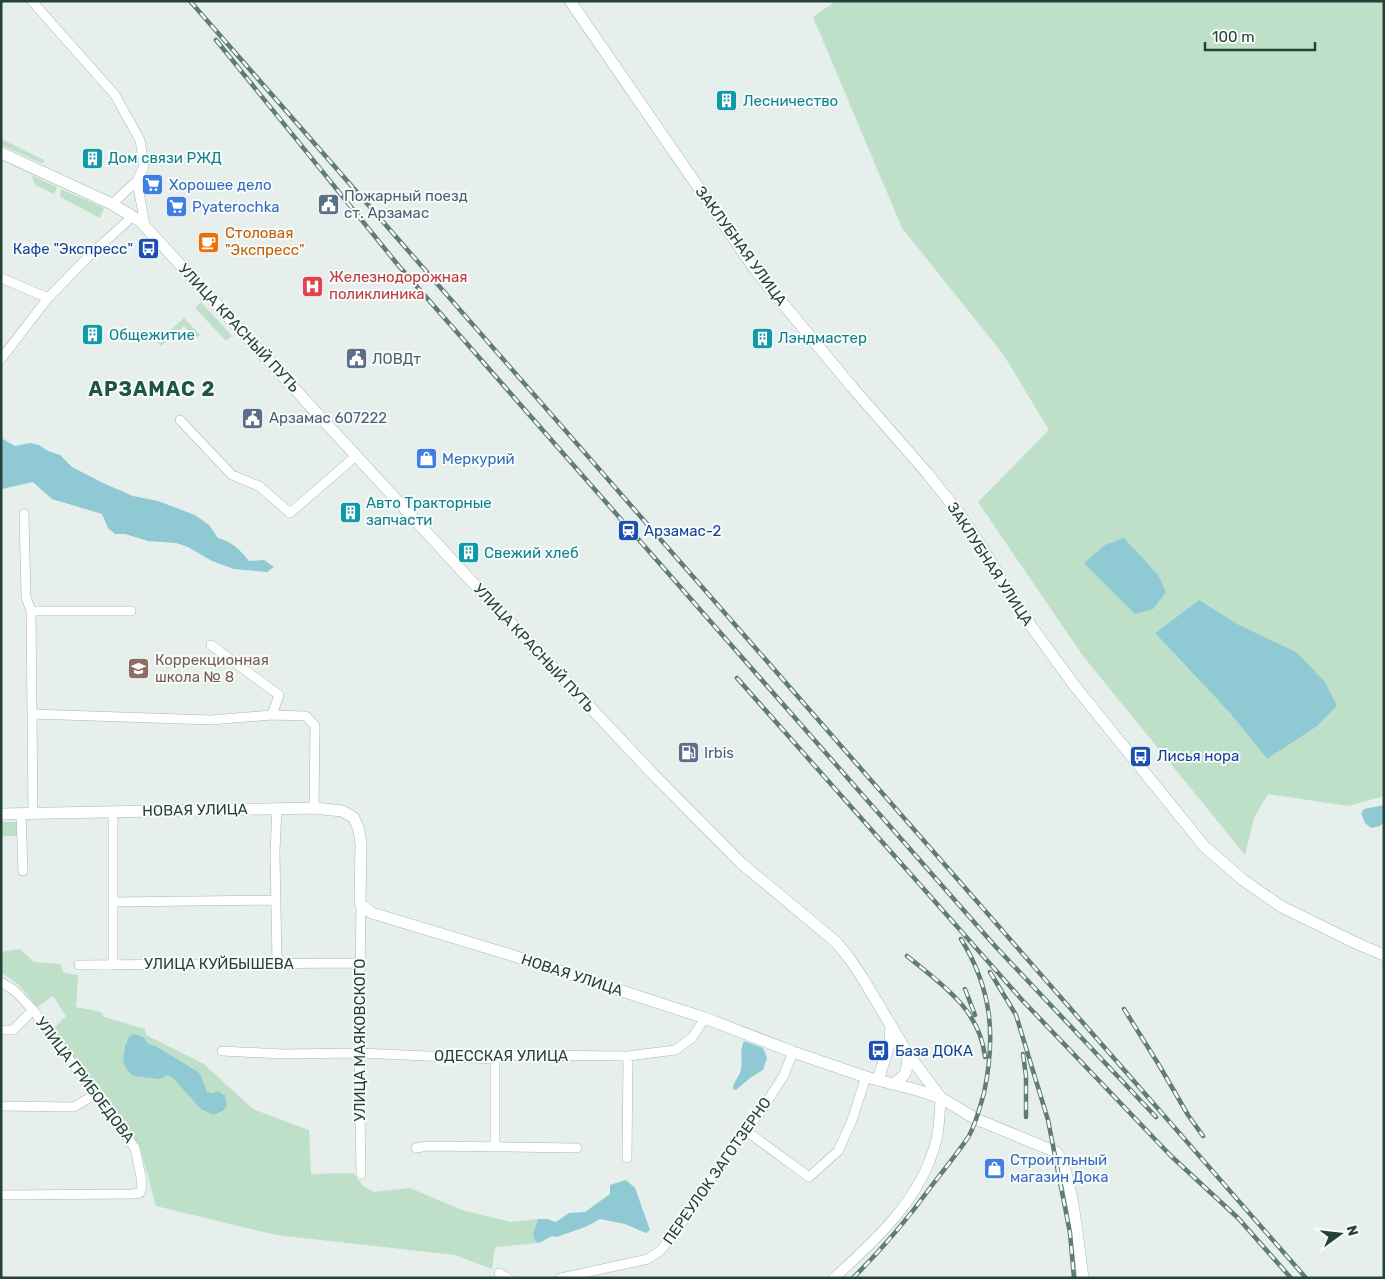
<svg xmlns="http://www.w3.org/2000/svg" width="1385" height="1279" viewBox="0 0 1385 1279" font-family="Rubik,sans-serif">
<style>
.green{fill:#bfe0c8;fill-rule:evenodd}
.water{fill:#8ec9d4}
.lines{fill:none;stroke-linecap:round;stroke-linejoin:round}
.minor-casing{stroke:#a8b8b2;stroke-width:10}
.tertiary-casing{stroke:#a8b8b2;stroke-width:11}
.secondary-casing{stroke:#a4bbb3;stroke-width:12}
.minor{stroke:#fff;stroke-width:9}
.tertiary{stroke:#fff;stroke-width:10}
.secondary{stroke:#fff;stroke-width:11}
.rail-casing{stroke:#5f7d75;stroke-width:4.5}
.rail{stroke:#f7fbf9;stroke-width:2.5;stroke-dasharray:8;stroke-linecap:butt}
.labels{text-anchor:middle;stroke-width:4;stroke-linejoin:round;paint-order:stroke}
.culture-label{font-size:15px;fill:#0d838f;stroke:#f7fbf9;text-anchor:start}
.shop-label{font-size:15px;fill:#366cbe;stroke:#f7fbf9;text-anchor:start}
.service-label{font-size:15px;fill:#4e5e75;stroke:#f7fbf9;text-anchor:start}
.food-label{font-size:15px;fill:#c56008;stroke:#f7fbf9;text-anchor:start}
.street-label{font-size:15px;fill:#24423a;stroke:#f7fbf9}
.transit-label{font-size:15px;fill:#164399;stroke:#f7fbf9;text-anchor:start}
.health-label{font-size:15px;fill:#be3a42;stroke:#f7fbf9;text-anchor:start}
.education-label{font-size:15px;fill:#785e54;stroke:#f7fbf9;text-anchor:start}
.district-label{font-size:20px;font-weight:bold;letter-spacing:1px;fill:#1f5548;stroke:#f7fbf9}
</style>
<rect width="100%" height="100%" fill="#e6efeb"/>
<path class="green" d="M 836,1 L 1384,1 L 1384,796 L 1348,806 L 1268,794 L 1254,818 L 1245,855 L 1083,656 L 978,502 L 1049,430 L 1003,354 L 902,228 L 813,17 ZM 1199,600 L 1241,626 L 1316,727 L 1267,759 L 1230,713 L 1155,633 Z
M 1,139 L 44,160 L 44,162 L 41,163 L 1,145 Z
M 31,175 L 57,187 L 54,194 L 35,185 Z
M 61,189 L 104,208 L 100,218 L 60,197 Z
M 201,302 L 232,336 L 227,340 L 225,340 L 195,308 Z
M 184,318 L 200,335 L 196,338 L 184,326 L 161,346 L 157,342 Z
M 1,822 L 17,822 L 18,834 L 16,836 L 1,836 Z
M 20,949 L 34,962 L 60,964 L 64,973 L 78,975 L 76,1007 L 101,1012 L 104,1017 L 145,1029 L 146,1035 L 204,1064 L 253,1109 L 309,1130 L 311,1174 L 353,1173 L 363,1186 L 374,1192 L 410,1188 L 462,1210 L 511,1222 L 538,1219 L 533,1234 L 535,1241 L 539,1243 L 495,1247 L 492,1269 L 455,1255 L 276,1235 L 156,1206 L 140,1148 L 53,1029 L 66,1016 L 53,996 L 37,1007 L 20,986 L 1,972 L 1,952 Z"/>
<path class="water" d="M 1,438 L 15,446 L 30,443 L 39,445 L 48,451 L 60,455 L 72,467 L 105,484 L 133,496 L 158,501 L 195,515 L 209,525 L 218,538 C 233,542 240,550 249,561 L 264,560 L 274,567 L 267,572 L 234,569 L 212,561 L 188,547 L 176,543 L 148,541 L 125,534 L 115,534 L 108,528 L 102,514 L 52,499 L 33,482 L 2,489 Z
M 1124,538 L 1158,575 L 1166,592 L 1153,609 L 1135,614 L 1084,563 L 1105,545 Z
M 1199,600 L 1241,626 L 1296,652 L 1325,682 L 1337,706 L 1316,727 L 1267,759 L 1230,713 L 1155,633 Z
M 1384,805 L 1384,821 L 1380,826 L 1371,828 L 1365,823 L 1361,813 L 1364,809 Z
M 134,1034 L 143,1037 L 148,1044 L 157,1047 L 198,1072 L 200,1074 L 207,1092 L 212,1093 L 218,1091 L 225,1096 L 227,1105 L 224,1110 L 214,1115 L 201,1109 L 172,1077 L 167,1075 L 160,1079 L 133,1076 L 126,1068 L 123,1061 L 125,1046 L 129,1037 Z
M 744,1041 L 763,1048 L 767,1058 L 763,1070 L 750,1078 L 736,1090 L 733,1089 C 733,1082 739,1077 741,1070 C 743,1060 739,1051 744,1041 Z
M 626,1180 L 635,1188 L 650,1230 L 646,1233 L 625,1224 L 600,1219 C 587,1228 572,1231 557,1237 L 552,1236 L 539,1243 L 535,1241 L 533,1234 L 538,1219 L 547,1219 L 556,1222 L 569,1213 L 585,1212 L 610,1194 L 610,1185 Z"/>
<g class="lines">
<defs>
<path id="minor" d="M 32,1 L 115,95 L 140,140 L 144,166 L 137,181 L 112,204
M 137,181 L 145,225
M 1,278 L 48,298
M 1,359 L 48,298 L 88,257 L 133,216
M 180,420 L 232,475 L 259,486 L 290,513 L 356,456
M 24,514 L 26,597 L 31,611
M 211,645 L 279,695 L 272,715
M 32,714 L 211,720 L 272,715 L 306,716 L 315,726 L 314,808
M 21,814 L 23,871
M 33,814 L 31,611 L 131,611
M 113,902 L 275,900
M 361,905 L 359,1053 L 361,1174
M 277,963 L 275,852 L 277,808
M 79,965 L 360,963
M 113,965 L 113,812
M 1,982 L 15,991 L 33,1010 L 135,1148 L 141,1177 L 142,1186 L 140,1193 L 133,1194 L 1,1195
M 1,1030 L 13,1030 L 33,1010
M 222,1051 L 283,1054 L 359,1053 L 495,1059 L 514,1055 L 628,1056 L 675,1050 L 692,1038 L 705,1018
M 1,1106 L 74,1107 L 96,1094
M 745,1130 L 809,1177 L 838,1151 L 851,1123 L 866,1077
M 495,1147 L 495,1059
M 416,1148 L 428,1146 L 577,1148
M 627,1158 L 628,1056
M 499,1273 L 508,1278
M 561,1278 L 648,1259 L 661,1250 L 679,1227 L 745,1130 L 760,1113 L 784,1075 L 793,1052"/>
<path id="tertiary" d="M 834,1278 C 876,1240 922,1198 936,1141 C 940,1127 939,1112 941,1098"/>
<path id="secondary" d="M 570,1 L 756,271 L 852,387 L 927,473 L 959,513 L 981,546 L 1023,615 L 1074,685 L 1204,846 L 1243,880 L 1282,907 L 1360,945 L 1384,955
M 1,153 L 112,204 L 140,221 L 475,585 L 652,773 L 741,863 L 836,942 L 849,958 L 862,977 L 908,1054 L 941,1098 L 976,1119 L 1056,1152 C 1072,1168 1079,1252 1083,1278
M 1,814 L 314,808 L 342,811 L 354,818 L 359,830 L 361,844 L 360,902 L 361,905 L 372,913 L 511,955 L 705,1018 L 793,1052 L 866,1077 L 917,1090 L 941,1098
M 878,1080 L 890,1042 L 891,1026
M 892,1084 C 908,1076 907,1070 908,1054"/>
</defs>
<use href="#minor" class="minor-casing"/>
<use href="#tertiary" class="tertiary-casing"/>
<use href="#secondary" class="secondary-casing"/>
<use href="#minor" class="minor"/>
<use href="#tertiary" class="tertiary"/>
<use href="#secondary" class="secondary"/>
<defs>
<path id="rail" d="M 190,1 L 1306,1278
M 216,40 L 398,265 L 995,946 L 1156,1117
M 737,678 L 1023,1001 L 1171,1156 L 1238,1218 L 1291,1278
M 907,956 C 941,984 980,1009 985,1057
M 990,972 L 1016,1015 L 1048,1120 L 1070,1233 L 1074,1278
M 965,989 L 975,1015
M 1124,1009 L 1159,1065 L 1188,1115 L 1203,1136
M 1023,1054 L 1026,1076 L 1026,1117
M 853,1278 C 881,1250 907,1220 930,1188 C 943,1171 957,1154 969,1136 C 976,1123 980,1107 984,1093 C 996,1036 992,989 961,939"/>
</defs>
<use href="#rail" class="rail-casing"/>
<use href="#rail" class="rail"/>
</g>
<defs>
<symbol id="building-square" viewBox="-11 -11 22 22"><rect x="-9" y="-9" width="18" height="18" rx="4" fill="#0f9aa8" stroke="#f7fbf9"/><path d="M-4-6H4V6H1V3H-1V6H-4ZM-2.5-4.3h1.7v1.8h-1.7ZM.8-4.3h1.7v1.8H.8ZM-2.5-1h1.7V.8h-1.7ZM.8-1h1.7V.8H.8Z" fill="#fff"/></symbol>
<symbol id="supermarket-square" viewBox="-11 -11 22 22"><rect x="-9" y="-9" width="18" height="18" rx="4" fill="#3f7fe0" stroke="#f7fbf9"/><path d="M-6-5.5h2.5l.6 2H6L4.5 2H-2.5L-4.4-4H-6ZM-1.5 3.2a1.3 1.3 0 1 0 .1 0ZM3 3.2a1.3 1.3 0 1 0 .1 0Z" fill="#fff"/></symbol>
<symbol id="civic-square" viewBox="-11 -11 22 22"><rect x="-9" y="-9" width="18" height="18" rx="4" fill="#5c6f8a" stroke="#f7fbf9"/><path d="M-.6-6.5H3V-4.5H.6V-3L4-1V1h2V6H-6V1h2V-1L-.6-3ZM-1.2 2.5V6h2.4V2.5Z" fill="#fff"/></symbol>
<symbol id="cafe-square" viewBox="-11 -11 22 22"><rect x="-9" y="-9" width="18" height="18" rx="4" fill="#e8710a" stroke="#f7fbf9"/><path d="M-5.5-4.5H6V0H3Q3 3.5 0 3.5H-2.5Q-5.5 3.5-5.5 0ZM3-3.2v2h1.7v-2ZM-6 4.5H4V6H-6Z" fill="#fff"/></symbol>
<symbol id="bus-square" viewBox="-11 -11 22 22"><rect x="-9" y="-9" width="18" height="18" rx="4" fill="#1a4fb4" stroke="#f7fbf9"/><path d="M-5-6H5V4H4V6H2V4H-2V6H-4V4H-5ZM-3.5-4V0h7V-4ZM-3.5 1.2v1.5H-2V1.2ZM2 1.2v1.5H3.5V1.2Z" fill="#fff"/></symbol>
<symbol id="hospital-square" viewBox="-11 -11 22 22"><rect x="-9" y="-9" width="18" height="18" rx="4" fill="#e0444e" stroke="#f7fbf9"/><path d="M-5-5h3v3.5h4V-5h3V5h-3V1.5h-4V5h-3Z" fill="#fff"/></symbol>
<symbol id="shop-square" viewBox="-11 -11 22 22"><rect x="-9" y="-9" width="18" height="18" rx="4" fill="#3f7fe0" stroke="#f7fbf9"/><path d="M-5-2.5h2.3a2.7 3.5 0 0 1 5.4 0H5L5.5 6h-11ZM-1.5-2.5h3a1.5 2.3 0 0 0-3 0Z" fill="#fff"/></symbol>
<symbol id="station-square" viewBox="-11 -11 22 22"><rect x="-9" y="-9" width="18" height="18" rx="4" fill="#1a4fb4" stroke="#f7fbf9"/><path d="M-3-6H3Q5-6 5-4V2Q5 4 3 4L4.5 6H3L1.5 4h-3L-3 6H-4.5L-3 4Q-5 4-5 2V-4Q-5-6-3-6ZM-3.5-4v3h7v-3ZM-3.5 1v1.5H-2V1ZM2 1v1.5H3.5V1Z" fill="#fff"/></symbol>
<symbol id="school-square" viewBox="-11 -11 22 22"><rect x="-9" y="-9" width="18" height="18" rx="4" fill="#8d6e63" stroke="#f7fbf9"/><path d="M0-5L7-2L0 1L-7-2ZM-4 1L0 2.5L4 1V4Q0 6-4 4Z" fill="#fff"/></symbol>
<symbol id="fuel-square" viewBox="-11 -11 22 22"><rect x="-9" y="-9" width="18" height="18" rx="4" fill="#5c6f8a" stroke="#f7fbf9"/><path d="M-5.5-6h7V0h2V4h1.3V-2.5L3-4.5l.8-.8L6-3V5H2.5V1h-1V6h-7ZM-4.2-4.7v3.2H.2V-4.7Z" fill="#fff"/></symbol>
</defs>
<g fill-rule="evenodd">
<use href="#building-square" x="714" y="88" width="25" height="25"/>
<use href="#building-square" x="80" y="146" width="25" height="25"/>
<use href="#supermarket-square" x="140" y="172" width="25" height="25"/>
<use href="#civic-square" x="316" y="192" width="25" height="25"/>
<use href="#supermarket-square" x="164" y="194" width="25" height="25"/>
<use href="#cafe-square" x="196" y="230" width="25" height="25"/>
<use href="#bus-square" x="136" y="236" width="25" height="25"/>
<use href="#hospital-square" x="300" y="274" width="25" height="25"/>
<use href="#building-square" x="80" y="322" width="25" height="25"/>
<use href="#building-square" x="750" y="326" width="25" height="25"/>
<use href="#civic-square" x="344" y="346" width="25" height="25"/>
<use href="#civic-square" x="240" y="406" width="25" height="25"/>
<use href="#shop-square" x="414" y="446" width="25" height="25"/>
<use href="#building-square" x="338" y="500" width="25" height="25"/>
<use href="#station-square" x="616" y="518" width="25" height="25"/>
<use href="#building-square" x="456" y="540" width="25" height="25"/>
<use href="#school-square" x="126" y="656" width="25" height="25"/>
<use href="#fuel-square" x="676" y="740" width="25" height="25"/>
<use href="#bus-square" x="1128" y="744" width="25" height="25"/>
<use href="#bus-square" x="866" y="1038" width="25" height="25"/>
<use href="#shop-square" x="982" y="1156" width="25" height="25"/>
</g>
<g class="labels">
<g class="culture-label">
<text x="743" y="106">Лесничество</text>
<text x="108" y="163">Дом связи РЖД</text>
<text x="109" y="340">Общежитие</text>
<text x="778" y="343">Лэндмастер</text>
<text x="366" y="508">Авто Тракторные<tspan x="366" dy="17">запчасти</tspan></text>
<text x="484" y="558">Свежий хлеб</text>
</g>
<g class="shop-label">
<text x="169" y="190">Хорошее дело</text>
<text x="192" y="212">Pyaterochka</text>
<text x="442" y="464">Меркурий</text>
<text x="1010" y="1165">Строитльный<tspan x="1010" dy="17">магазин Дока</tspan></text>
</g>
<g class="service-label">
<text x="344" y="201">Пожарный поезд<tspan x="344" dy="17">ст. Арзамас</tspan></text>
<text x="372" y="364">ЛОВДт</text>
<text x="269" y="423">Арзамас 607222</text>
<text x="704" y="758">Irbis</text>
</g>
<g class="food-label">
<text x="225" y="238">Столовая<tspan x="225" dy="17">"Экспресс"</tspan></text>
</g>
<g class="street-label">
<text transform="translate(741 246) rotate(54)" y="5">ЗАКЛУБНАЯ УЛИЦА</text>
<text transform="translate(239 328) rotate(47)" y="5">УЛИЦА КРАСНЫЙ ПУТЬ</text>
<text transform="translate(990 564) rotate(57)" y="5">ЗАКЛУБНАЯ УЛИЦА</text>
<text transform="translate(534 648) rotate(47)" y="5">УЛИЦА КРАСНЫЙ ПУТЬ</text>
<text transform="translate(195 810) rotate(-1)" y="5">НОВАЯ УЛИЦА</text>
<text x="219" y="969">УЛИЦА КУЙБЫШЕВА</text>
<text transform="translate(572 975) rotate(18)" y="5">НОВАЯ УЛИЦА</text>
<text transform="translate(360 1040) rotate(-90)" y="5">УЛИЦА МАЯКОВСКОГО</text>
<text x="501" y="1061">ОДЕССКАЯ УЛИЦА</text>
<text transform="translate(85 1080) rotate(53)" y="5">УЛИЦА ГРИБОЕДОВА</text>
<text transform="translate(717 1171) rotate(-55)" y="5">ПЕРЕУЛОК ЗАГОТЗЕРНО</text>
</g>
<g class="transit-label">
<text x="133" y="254" text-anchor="end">Кафе "Экспресс"</text>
<text x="644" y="536">Арзамас-2</text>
<text x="1157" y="761">Лисья нора</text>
<text x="895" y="1056">База ДОКА</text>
</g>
<g class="health-label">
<text x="329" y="282">Железнодорожная<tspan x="329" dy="17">поликлиника</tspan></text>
</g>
<g class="education-label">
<text x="155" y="665">Коррекционная<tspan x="155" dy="17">школа № 8</tspan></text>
</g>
<g class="district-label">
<text x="152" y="396">АРЗАМАС 2</text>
</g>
</g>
<rect width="1385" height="1279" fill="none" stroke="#24423a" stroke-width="5"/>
<g transform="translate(1340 1234) rotate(75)" stroke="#f7fbf9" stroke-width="4" paint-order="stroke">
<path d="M0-4L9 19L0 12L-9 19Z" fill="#24423a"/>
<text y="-8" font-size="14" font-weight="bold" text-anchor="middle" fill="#24423a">N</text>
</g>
<path d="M1205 42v8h110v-8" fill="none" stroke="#24423a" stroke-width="2.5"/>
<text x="1212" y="42" font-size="15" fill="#24423a" stroke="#f7fbf9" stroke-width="4" paint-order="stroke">100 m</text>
</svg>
